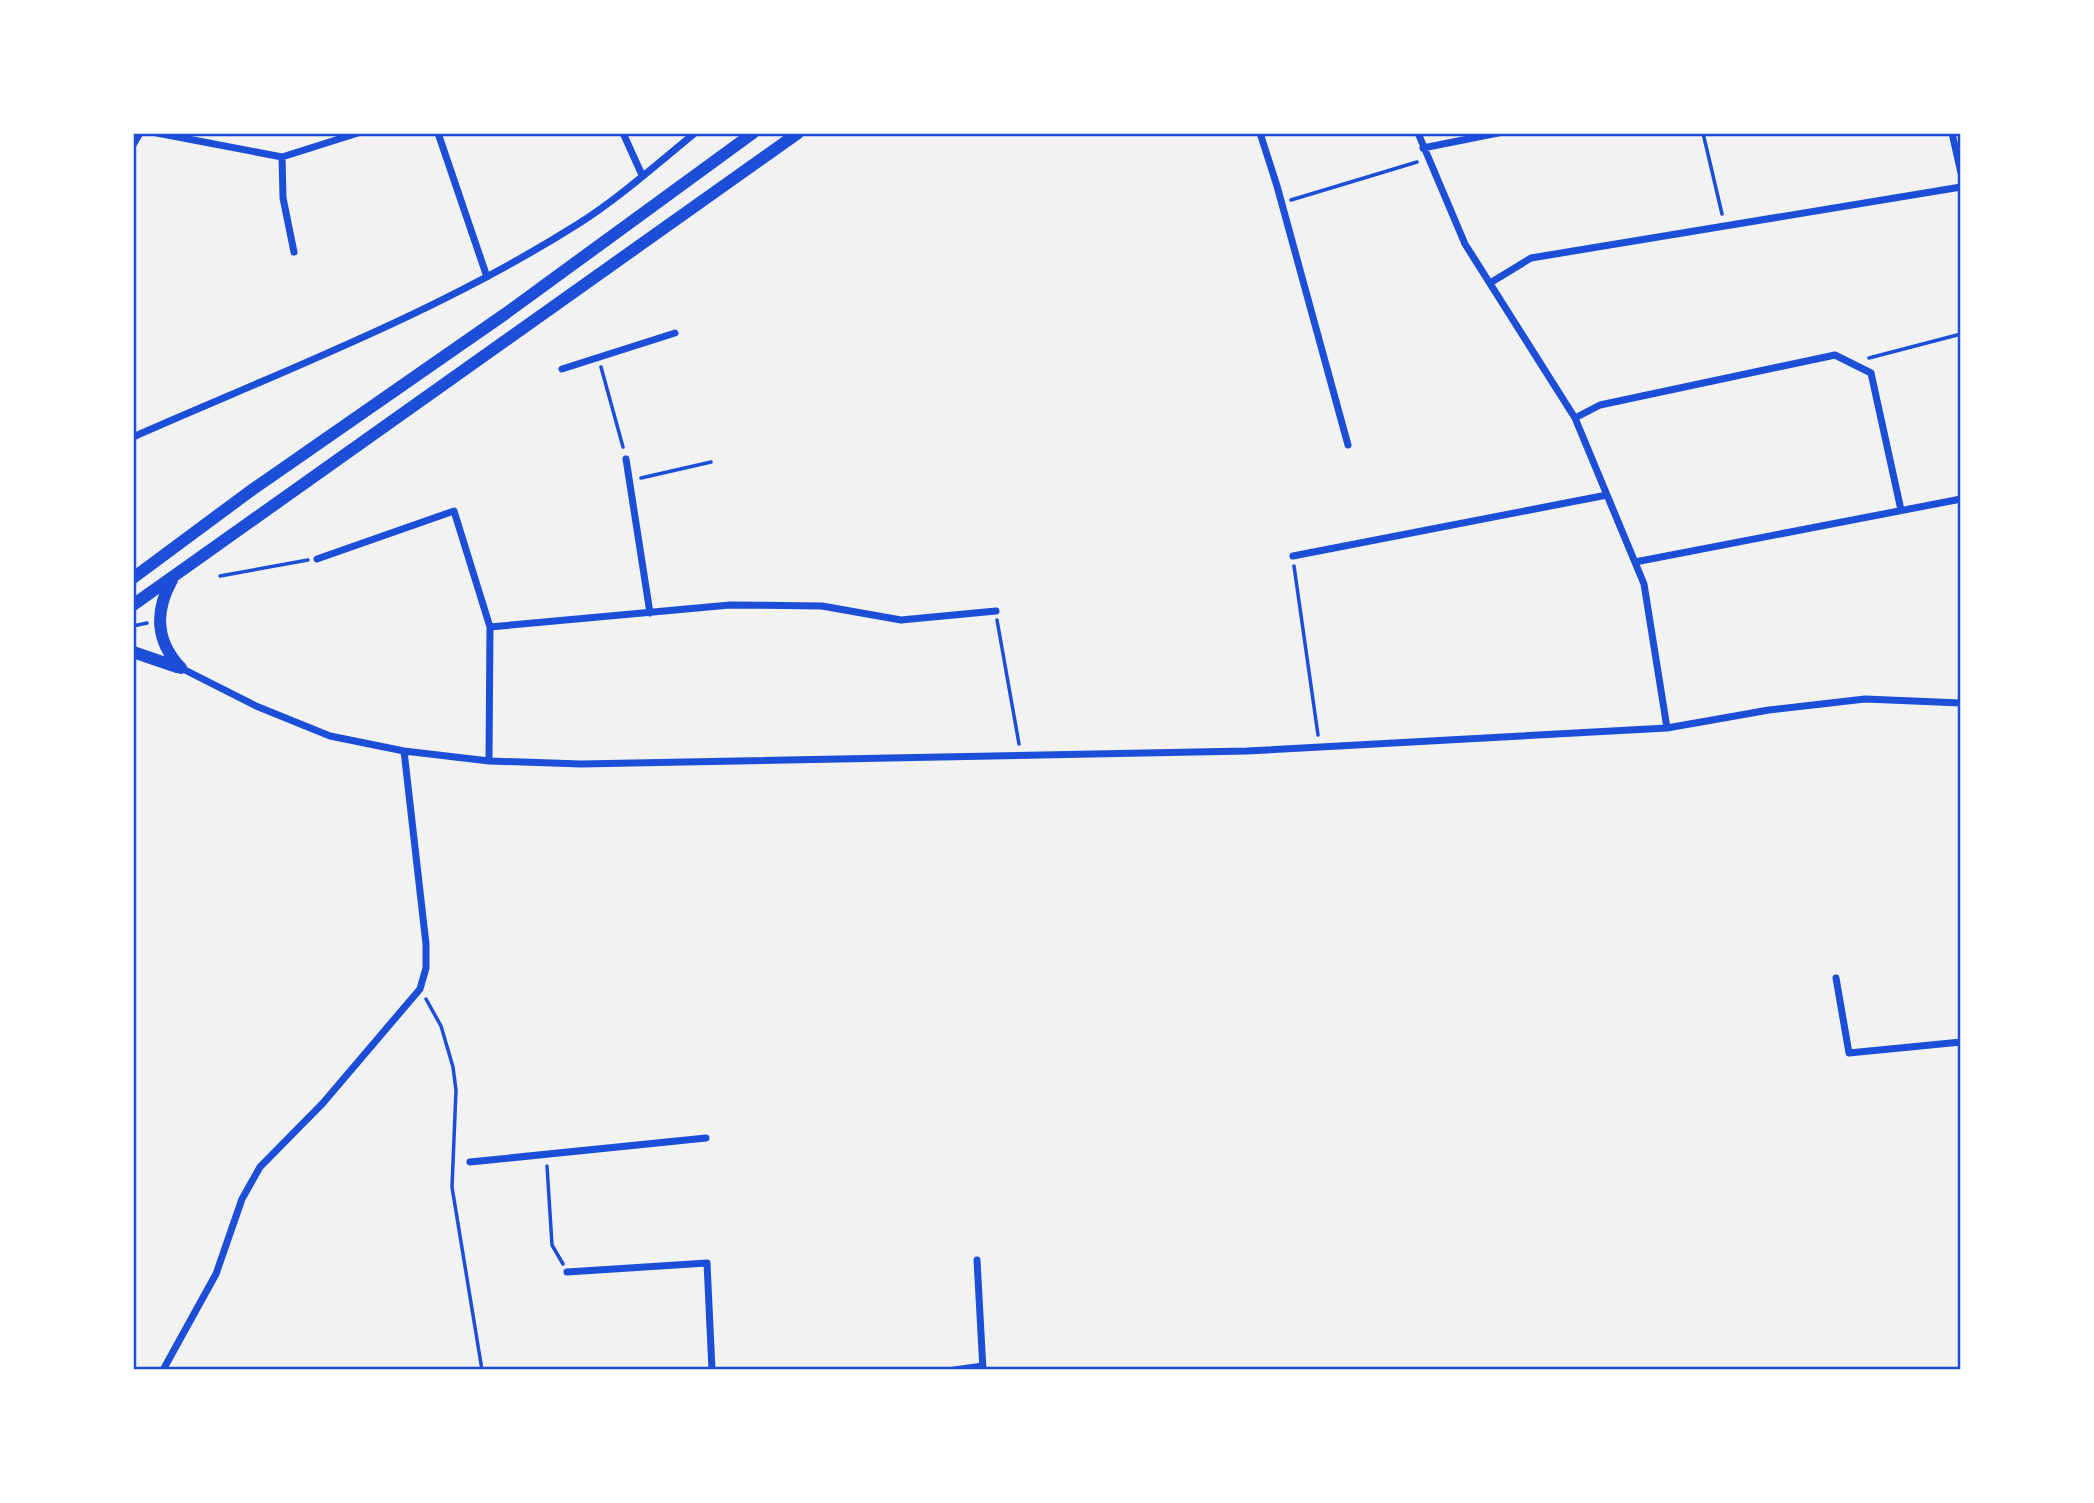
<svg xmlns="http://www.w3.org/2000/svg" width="2094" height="1503" viewBox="0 0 2094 1503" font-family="Lato,sans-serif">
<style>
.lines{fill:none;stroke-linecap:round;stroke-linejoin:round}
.path{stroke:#1d4ed8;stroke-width:3.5}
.minor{stroke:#1d4ed8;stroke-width:7}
.secondary{stroke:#1d4ed8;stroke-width:12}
.neatline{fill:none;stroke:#1d4ed8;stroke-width:2.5}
</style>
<rect width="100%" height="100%" fill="#f2f2f2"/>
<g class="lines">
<path class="path" d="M 1703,133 L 1722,214
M 1291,200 L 1417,162
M 1869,358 L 1961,334
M 601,367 L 623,447
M 641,478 L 711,462
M 1294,566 L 1318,735
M 220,576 L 308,560
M 997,620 L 1019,744
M 133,626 L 147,623
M 426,999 L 441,1026 L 453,1067 L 456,1090 L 452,1187 L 482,1370
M 547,1166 L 552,1245 L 563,1264"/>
<path class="minor" d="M 157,133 L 282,157 L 358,133
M 438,133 L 487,277
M 623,133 L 642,175
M 1260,133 L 1277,186 L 1348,445
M 1418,133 L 1465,244 L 1575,418 L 1644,584 L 1667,728
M 1952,133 L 1961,173
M 133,145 L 140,133
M 1423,148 L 1498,133
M 282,157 L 283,198 L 294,252
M 1490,283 L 1531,258 L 1961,187
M 562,369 L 675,333
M 1575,418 L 1600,405 L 1835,355 L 1871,373 L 1901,510
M 133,437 C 283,371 439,312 578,224 C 619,198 657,164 695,133
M 626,459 L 650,613
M 1293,556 L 1607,495
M 317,559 L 454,511 L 490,627 L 489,761
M 1635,562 L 1961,499
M 490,627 L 730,605 L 822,606 L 901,620 L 996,611
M 181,668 L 256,706 L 330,736 L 404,751 L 489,761 L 581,764 L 1247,751 L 1667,728 L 1769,710 L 1865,699 L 1961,703
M 1836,978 L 1849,1053 L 1961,1042
M 470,1162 L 706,1138
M 977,1260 L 983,1370
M 567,1272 L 707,1263 L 712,1370
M 163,1370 L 216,1274 L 242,1199 L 260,1167 L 323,1103 L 420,989 L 426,968 L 426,944 L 404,751
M 954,1370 L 983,1366"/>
<path class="secondary" d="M 133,578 L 249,492 L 505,314 L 753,133
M 172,580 C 154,612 156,642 181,668
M 133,605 L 798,133
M 133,652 L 177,667"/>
</g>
<rect width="2094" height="1503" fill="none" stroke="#ffffff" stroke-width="270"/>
<rect x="135" y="135" width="1824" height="1233" class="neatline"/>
</svg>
